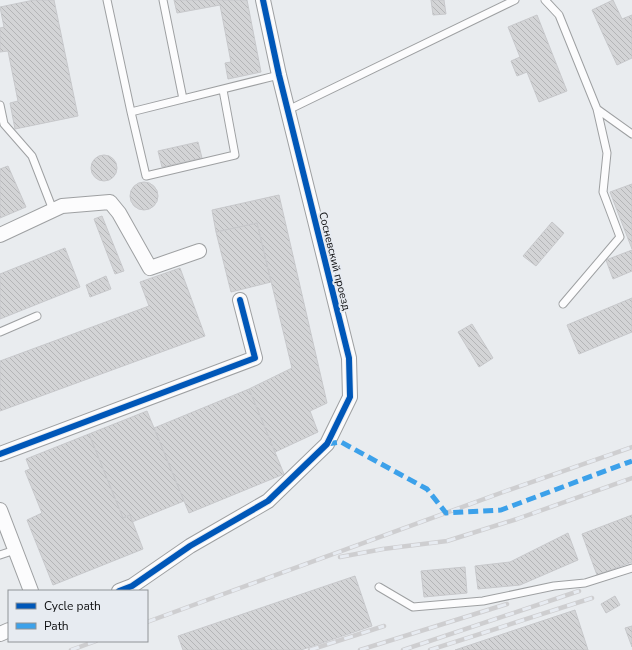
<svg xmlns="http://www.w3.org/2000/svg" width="632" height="650" viewBox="0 0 632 650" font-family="'Nunito Sans',sans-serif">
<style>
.building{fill:url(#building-back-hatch);stroke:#c7c8cb}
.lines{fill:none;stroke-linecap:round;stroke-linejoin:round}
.service-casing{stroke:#9ea0a2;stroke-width:9}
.minor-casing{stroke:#9ea0a2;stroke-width:16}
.service{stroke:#fcfcfd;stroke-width:7}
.minor{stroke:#fcfcfd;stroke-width:14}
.rail-casing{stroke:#ceced0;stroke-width:4.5}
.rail{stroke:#e7ebf1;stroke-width:3;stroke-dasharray:9;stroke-linecap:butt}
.quiet{stroke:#3ca1ea;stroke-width:5;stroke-dasharray:10 5;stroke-linecap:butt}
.cycleway-casing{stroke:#e7ebf1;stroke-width:8}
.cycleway{stroke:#0057b8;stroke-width:6}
.labels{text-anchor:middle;stroke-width:4;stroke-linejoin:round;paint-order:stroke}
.street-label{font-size:11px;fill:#0d0e10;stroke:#e7ebf1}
</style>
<defs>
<pattern id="building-back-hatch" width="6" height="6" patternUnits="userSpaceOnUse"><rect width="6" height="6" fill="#d3d4d6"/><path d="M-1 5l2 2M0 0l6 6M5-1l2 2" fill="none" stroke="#b4b5b7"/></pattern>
</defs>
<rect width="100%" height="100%" fill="#e9ecef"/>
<path class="building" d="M 34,0 L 54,0 L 78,116 L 15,129 L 10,103 L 18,101 L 8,51 L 0,52 L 0,28 L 4,27 L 0,7 Z
M 174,0 L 247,0 L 261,72 L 228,79 L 225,63 L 231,62 L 220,5 L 177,13 Z
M 431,0 L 444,0 L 446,14 L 433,15 Z
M 613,0 L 622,19 L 632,15 L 632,58 L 617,65 L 592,10 Z
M 537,15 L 567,91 L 539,102 L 527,72 L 517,76 L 511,61 L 520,57 L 508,27 Z
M 198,142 L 202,158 L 162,167 L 158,151 Z
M91 168a13 13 0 1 1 26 0a13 13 0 1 1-26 0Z
M 8,166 L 26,207 L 0,218 L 0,169 Z
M130 196a14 14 0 1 1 28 0a14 14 0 1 1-28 0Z
M 632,184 L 632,249 L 610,192 Z
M 279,195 L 327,403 L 310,411 L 318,432 L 275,452 L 249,389 L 292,368 L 257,223 L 216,232 L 212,210 Z
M 102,216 L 124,271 L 115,274 L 94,219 Z
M 552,222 L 564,233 L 536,266 L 523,256 Z
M 257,223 L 271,282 L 231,292 L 216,232 Z
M 65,248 L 80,287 L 0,319 L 0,274 Z
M 632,250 L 632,271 L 613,279 L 606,260 Z
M 180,268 L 205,336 L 0,411 L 0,361 L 149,306 L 140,282 Z
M 106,276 L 111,289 L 90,297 L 86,285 Z
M 632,298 L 632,332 L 579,354 L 567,325 Z
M 472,324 L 493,358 L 479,367 L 458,332 Z
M 249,389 L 284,474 L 189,513 L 154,428 Z
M 147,411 L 184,501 L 132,522 L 130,515 L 123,518 L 89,434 Z
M 89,434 L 123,518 L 130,515 L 143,549 L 53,585 L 27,520 L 42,513 L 25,471 L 30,469 L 26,459 Z
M 632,515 L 632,562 L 597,575 L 582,534 Z
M 568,533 L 578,560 L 520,585 L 478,589 L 475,566 L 510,562 Z
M 465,567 L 467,593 L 424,597 L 421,571 Z
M 355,576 L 372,626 L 301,650 L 183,650 L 178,636 Z
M 615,596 L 620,605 L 606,613 L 601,604 Z
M 575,610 L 588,650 L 455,650 Z
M 632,626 L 632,647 L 625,628 Z"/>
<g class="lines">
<defs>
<path id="service" d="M 107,0 L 131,112
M 163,0 L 183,99
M 545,0 L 559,15 L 597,109 L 632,134
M 223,90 L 235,155 L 146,176 L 131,112 L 279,75
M 0,105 L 4,124 L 32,156 L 53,210
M 288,110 L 515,0
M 563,304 L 620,237 L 603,192 L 607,153 L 597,109
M 0,332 L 37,316
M 0,555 L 15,550
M 379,587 L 413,607 L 483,601 L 554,586 L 585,583 L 632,568"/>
<path id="minor" d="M 0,235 L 62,206 L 110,202 L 119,213 L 150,268 L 199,251
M 0,454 L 255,358 L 240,300
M 0,510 L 31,591
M 119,591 L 132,586 L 190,546 L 268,501 L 327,444 L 350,397 L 349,358 L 279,75 L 263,0
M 0,634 L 9,630"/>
</defs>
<use href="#service" class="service-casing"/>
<use href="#minor" class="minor-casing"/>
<use href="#service" class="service"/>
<use href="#minor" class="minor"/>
<defs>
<path id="rail" d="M 340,557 L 383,549 L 447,541 L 517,519 L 632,478
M 147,622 L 506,491 L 632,447
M 71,650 L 96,641
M 310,650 L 384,626
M 360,650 L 507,604
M 403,650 L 579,591
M 430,650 L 592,598"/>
</defs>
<use href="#rail" class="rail-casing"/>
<use href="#rail" class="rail"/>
<path class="quiet" d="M 327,444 L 341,442 L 427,489 L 446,513 L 501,510 L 632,461"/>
<defs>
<path id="cycleway" d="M 0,454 L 255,358 L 240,300
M 119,591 L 132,586 L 190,546 L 268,501 L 327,444 L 350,397 L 349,358 L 279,75 L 263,0"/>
</defs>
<use href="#cycleway" class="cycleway-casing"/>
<use href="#cycleway" class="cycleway"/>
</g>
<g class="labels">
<g class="street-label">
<text transform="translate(335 261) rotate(76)" y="4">Сосневский проезд</text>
</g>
</g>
<rect x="8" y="590" width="140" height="52" fill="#e7ebf1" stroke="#909397"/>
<rect x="16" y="603" width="20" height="6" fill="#0057b8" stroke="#909397"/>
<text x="44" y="610" font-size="12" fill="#0d0e10">Cycle path</text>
<rect x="16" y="623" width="20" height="6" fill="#3ca1ea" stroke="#909397"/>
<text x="44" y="630" font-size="12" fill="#0d0e10">Path</text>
</svg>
